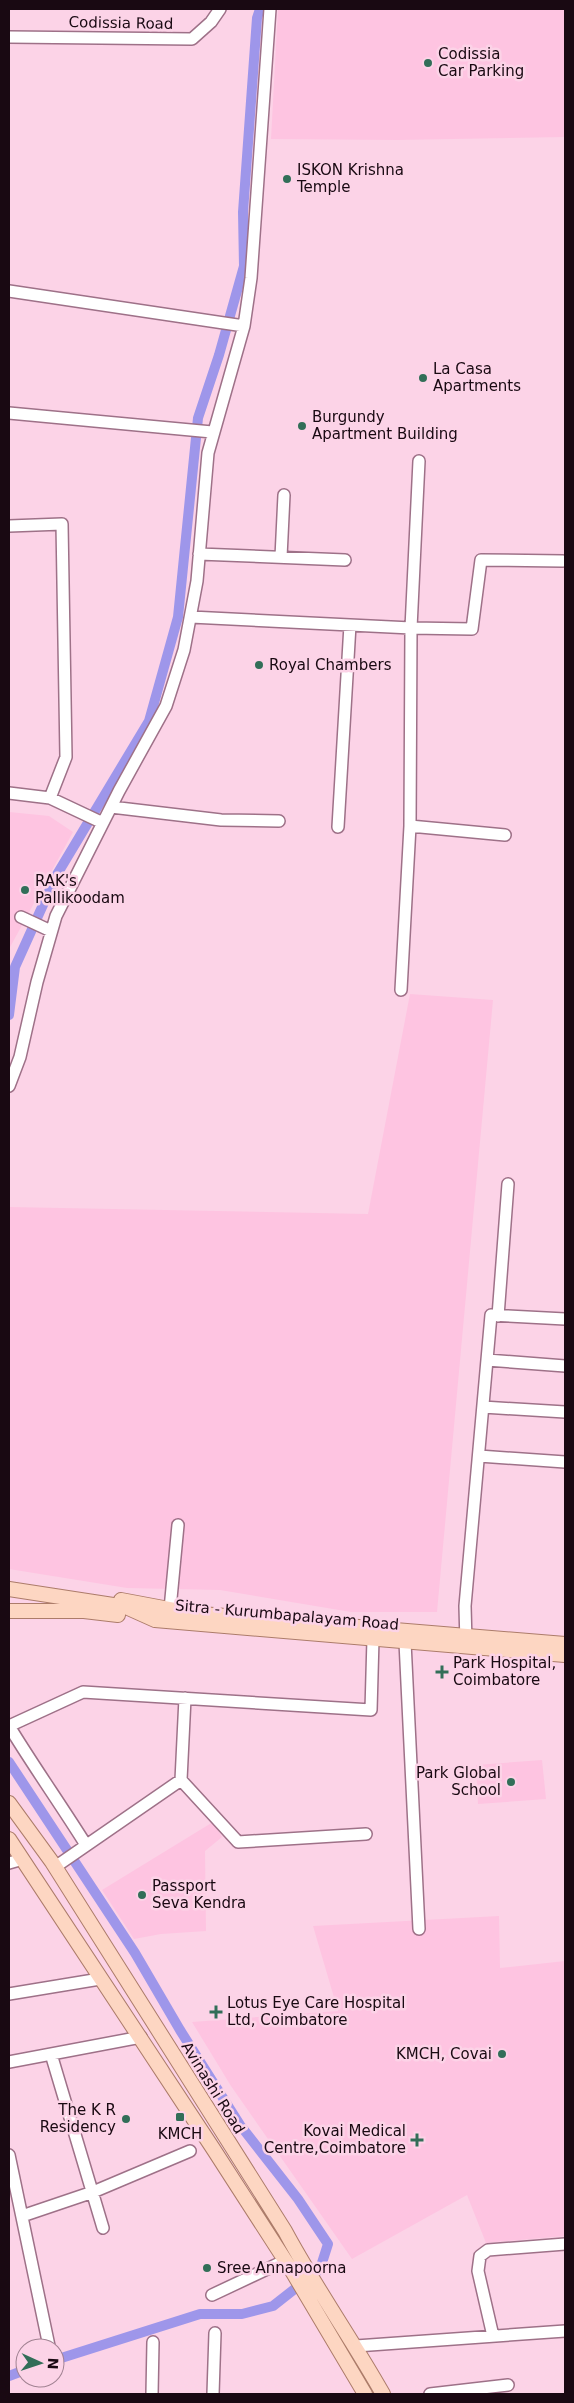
<svg xmlns="http://www.w3.org/2000/svg" width="574" height="2403" viewBox="0 0 574 2403" font-family="'DejaVu Sans',sans-serif">
<style>
.built{fill:#fec4e1}
.lines{fill:none;stroke-linecap:round;stroke-linejoin:round}
.canal{stroke:#9e96ea;stroke-width:10}
.minor-casing{stroke:#9e7188;stroke-width:14}
.major-casing{stroke:#ac7c6a;stroke-width:16}
.minor{stroke:#fff;stroke-width:11}
.major{stroke:#fdd6c2;stroke-width:14}
.poi-dot{fill:#326e58;stroke:#fcd3e7;stroke-width:2}
.labels{text-anchor:middle;stroke-width:5;stroke-linejoin:round;paint-order:stroke}
.street-label{font-size:15px;fill:#190912;stroke:#fcd3e7}
.poi-label{font-size:15px;fill:#190912;stroke:#fcd3e7;text-anchor:start}
</style>
<rect width="100%" height="100%" fill="#fcd3e7"/>
<path class="built" d="M 278,9 L 565,9 L 565,137 L 397,140 L 271,139 Z
M 9,812 L 49,816 L 73,832 L 9,949 Z
M 410,994 L 493,1000 L 437,1612 L 351,1612 L 220,1590 L 127,1588 L 9,1569 L 9,1207 L 368,1214 Z
M 542,1760 L 546,1799 L 478,1804 L 476,1765 Z
M 213,1822 L 222,1837 L 205,1851 L 206,1931 L 161,1934 L 134,1939 L 102,1890 Z
M 499,1916 L 500,1968 L 565,1961 L 565,2236 L 486,2243 L 467,2195 L 352,2259 L 231,2086 L 192,2022 L 338,2011 L 313,1926 Z"/>
<g class="lines">
<path class="canal" d="M 9,1015 L 15,967 L 56,876 L 149,721 L 178,617 L 198,418 L 219,355 L 244,266 L 243,212 L 257,18 L 260,9
M 9,1762 L 135,1953 L 180,2030 L 240,2125 L 298,2199 L 328,2244 L 320,2269 L 273,2306 L 242,2314 L 200,2314 L 55,2360
M 9,2376 L 25,2370"/>
<defs>
<path id="minor" d="M 9,37 L 192,39 L 211,22 L 220,9
M 9,291 L 244,326
M 9,413 L 212,432
M 419,461 L 411,628 L 472,629 L 481,560 L 563,561
M 9,526 L 62,524 L 66,757 L 50,798
M 199,554 L 345,560
M 281,557 L 284,495
M 191,617 L 411,628 L 410,826 L 505,835
M 9,793 L 50,798 L 103,823
M 111,807 L 221,820 L 279,821
M 338,827 L 350,625
M 21,917 L 51,931
M 401,990 L 410,826
M 9,1086 L 20,1057 L 37,982 L 56,916 L 119,791 L 166,706 L 184,650 L 197,581 L 208,453 L 244,326 L 251,278 L 270,9
M 498,1316 L 508,1184
M 487,1360 L 565,1366
M 483,1407 L 565,1412
M 479,1456 L 565,1462
M 170,1609 L 178,1525
M 405,1642 L 419,1929
M 466,1643 L 465,1606 L 491,1315 L 565,1319
M 185,1698 L 181,1780 L 238,1842 L 366,1834
M 86,1845 C 61,1805 34,1767 9,1726 L 83,1692 L 371,1710 L 373,1639
M 9,1863 L 23,1859
M 55,1867 L 181,1780
M 9,1994 L 100,1979
M 51,2054 L 103,2228
M 9,2062 L 141,2037
M 9,2155 L 49,2346
M 22,2216 L 93,2192 L 190,2151
M 212,2295 L 284,2261
M 493,2336 L 478,2271 L 480,2256 L 488,2250 L 565,2244
M 356,2346 L 565,2331
M 152,2394 L 153,2342
M 213,2394 L 215,2333
M 430,2394 L 508,2385"/>
<path id="major" d="M 9,1589 L 126,1607 L 155,1620 L 565,1655
M 121,1600 L 190,1613 L 565,1644
M 9,1611 L 84,1611 L 118,1615
M 9,1803 L 52,1862 L 285,2231 C 315,2287 352,2339 383,2394
M 9,1839 L 214,2150 L 292,2271 L 365,2394"/>
</defs>
<use href="#minor" class="minor-casing"/>
<use href="#major" class="major-casing"/>
<use href="#minor" class="minor"/>
<use href="#major" class="major"/>
</g>
<g class="poi-dot">
<circle cx="428" cy="63" r="5"/>
<circle cx="287" cy="179" r="5"/>
<circle cx="423" cy="378" r="5"/>
<circle cx="302" cy="426" r="5"/>
<circle cx="259" cy="665" r="5"/>
<circle cx="25" cy="890" r="5"/>
<path d="M439.5 1664.5h5v5h5v5h-5v5h-5v-5h-5v-5h5z"/>
<circle cx="511" cy="1782" r="5"/>
<circle cx="142" cy="1895" r="5"/>
<path d="M213.5 2004.5h5v5h5v5h-5v5h-5v-5h-5v-5h5z"/>
<circle cx="502" cy="2054" r="5"/>
<rect x="175" y="2112" width="10" height="10" rx="2.5"/>
<circle cx="126" cy="2119" r="5"/>
<path d="M414.5 2132.5h5v5h5v5h-5v5h-5v-5h-5v-5h5z"/>
<circle cx="207" cy="2268" r="5"/>
</g>
<g class="labels">
<g class="street-label">
<text transform="translate(121 23) rotate(1)" y="5">Codissia Road</text>
<text transform="translate(287 1615) rotate(5)" y="5">Sitra - Kurumbapalayam Road</text>
<text transform="translate(213 2088) rotate(58)" y="5">Avinashi Road</text>
</g>
<g class="poi-label">
<text x="438" y="59">Codissia<tspan x="438" dy="17">Car Parking</tspan></text>
<text x="297" y="175">ISKON Krishna<tspan x="297" dy="17">Temple</tspan></text>
<text x="433" y="374">La Casa<tspan x="433" dy="17">Apartments</tspan></text>
<text x="312" y="422">Burgundy<tspan x="312" dy="17">Apartment Building</tspan></text>
<text x="269" y="670">Royal Chambers</text>
<text x="35" y="886">RAK's<tspan x="35" dy="17">Pallikoodam</tspan></text>
<text x="453" y="1668">Park Hospital,<tspan x="453" dy="17">Coimbatore</tspan></text>
<text x="501" y="1778" text-anchor="end">Park Global<tspan x="501" dy="17">School</tspan></text>
<text x="152" y="1891">Passport<tspan x="152" dy="17">Seva Kendra</tspan></text>
<text x="227" y="2008">Lotus Eye Care Hospital<tspan x="227" dy="17">Ltd, Coimbatore</tspan></text>
<text x="492" y="2059" text-anchor="end">KMCH, Covai</text>
<text x="116" y="2115" text-anchor="end">The K R<tspan x="116" dy="17">Residency</tspan></text>
<text x="406" y="2136" text-anchor="end">Kovai Medical<tspan x="406" dy="17">Centre,Coimbatore</tspan></text>
<text x="180" y="2139" text-anchor="middle">KMCH</text>
<text x="217" y="2273">Sree Annapoorna</text>
</g>
</g>
<rect width="574" height="2403" fill="none" stroke="#190912" stroke-width="20"/>
<g transform="translate(40 2363) rotate(93)"><circle r="24" fill="#fcd3e7" stroke="#a18292"/>
<path d="M0-4L9 19L0 12L-9 19Z" fill="#326e58"/>
<text y="-8" font-size="14" font-weight="bold" text-anchor="middle" fill="#190912">N</text>
</g>
</svg>
